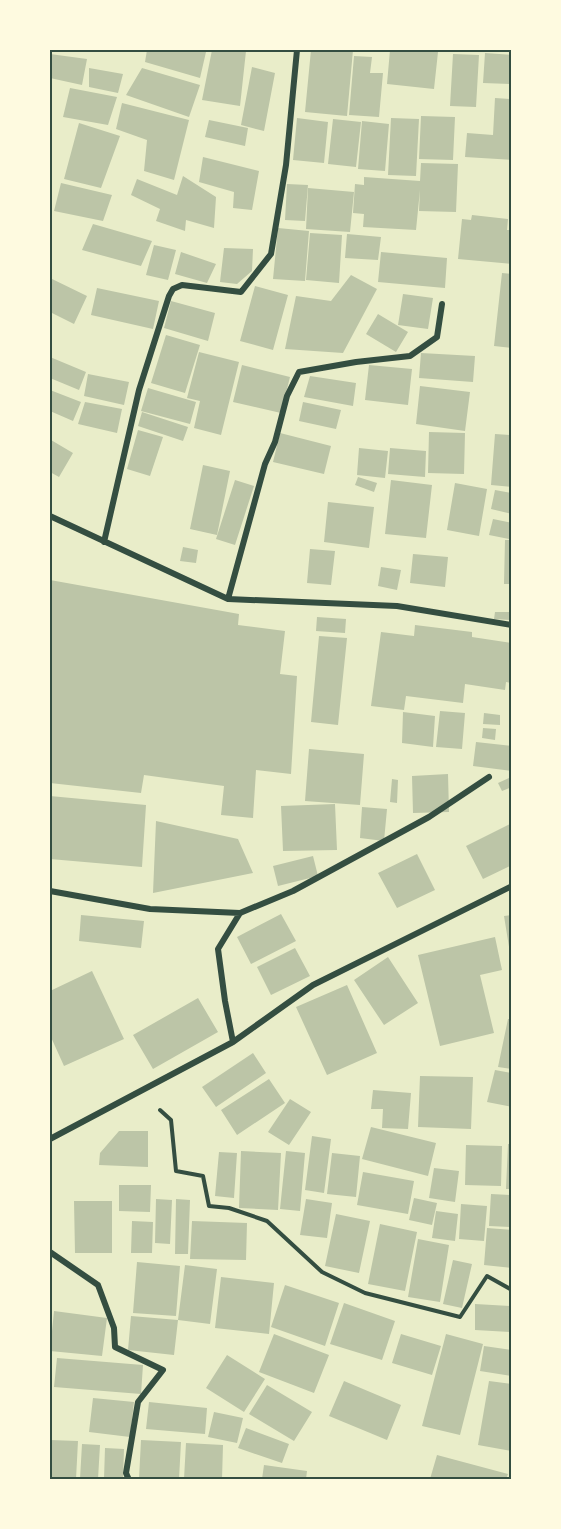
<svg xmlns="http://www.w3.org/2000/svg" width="561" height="1529" viewBox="0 0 561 1529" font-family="Manrope,sans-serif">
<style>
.building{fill:#bcc5a7}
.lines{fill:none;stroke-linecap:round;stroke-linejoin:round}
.path{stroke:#344e41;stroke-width:4}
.minor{stroke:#344e41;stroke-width:6}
.neatline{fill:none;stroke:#344e41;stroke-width:2}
</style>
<rect width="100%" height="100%" fill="#e9edc9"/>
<path class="building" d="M 147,50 L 198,50 L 206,52 L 200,78 L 145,62 Z
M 212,50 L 246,51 L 240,106 L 202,100 Z
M 311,50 L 353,50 L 347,116 L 305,112 Z
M 390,50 L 438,52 L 434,89 L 387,84 Z
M 485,53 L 512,55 L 512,84 L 483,83 Z
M 50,54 L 87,59 L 82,85 L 50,78 Z
M 453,54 L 479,55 L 476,107 L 450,106 Z
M 354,56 L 372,57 L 370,73 L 383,73 L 379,117 L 349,115 Z
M 252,67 L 275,73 L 264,131 L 241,125 Z
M 89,68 L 123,74 L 118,93 L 89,87 Z
M 142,68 L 200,85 L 189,117 L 126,95 Z
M 70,88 L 117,97 L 108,125 L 63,117 Z
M 495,98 L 512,99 L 512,160 L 465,157 L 467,133 L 493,135 Z
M 122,103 L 189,120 L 174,180 L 144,171 L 147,140 L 116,129 Z
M 421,116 L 455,117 L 453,160 L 419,159 Z
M 297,118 L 328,122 L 324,163 L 293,160 Z
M 391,118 L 419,119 L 416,176 L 388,175 Z
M 333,119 L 361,122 L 356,167 L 328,164 Z
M 209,120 L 248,128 L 245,146 L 205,137 Z
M 362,121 L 389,124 L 385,171 L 358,169 Z
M 79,123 L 120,136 L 101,188 L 64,179 Z
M 203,157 L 259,171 L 252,210 L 233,208 L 234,192 L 199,182 Z
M 421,163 L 458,164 L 456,212 L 419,211 L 420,190 L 416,230 L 363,227 L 364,214 L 353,213 L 355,184 L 364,185 L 364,177 L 420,181 Z
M 183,176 L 216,197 L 214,228 L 186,220 L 185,231 L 156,221 L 160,209 L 131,195 L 137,179 L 177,195 Z
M 61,183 L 112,195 L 103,221 L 54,211 Z
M 287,184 L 308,185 L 305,221 L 285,220 Z
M 308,188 L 354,192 L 350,232 L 306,229 Z
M 472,215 L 508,219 L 507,230 L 512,230 L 512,264 L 458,259 L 462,219 L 471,220 Z
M 93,224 L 152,241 L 141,266 L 82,250 Z
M 278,228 L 309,231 L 305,281 L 273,279 Z
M 310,233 L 342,235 L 339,283 L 306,280 Z
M 347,234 L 381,237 L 378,260 L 345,258 Z
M 154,245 L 176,250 L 168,280 L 146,275 Z
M 224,248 L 253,249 L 252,271 L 237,284 L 220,282 Z
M 181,252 L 216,264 L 207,283 L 175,274 Z
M 381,252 L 447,258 L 445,288 L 378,282 Z
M 502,273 L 512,274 L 512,348 L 494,346 Z
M 351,275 L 377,289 L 343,353 L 285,349 L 296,296 L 331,301 Z
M 50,278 L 87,296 L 74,324 L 50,312 Z
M 255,286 L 288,295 L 273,350 L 240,341 Z
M 97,288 L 159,301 L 153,329 L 91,315 Z
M 403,294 L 433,298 L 428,329 L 398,325 Z
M 171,301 L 215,313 L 208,341 L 164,328 Z
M 378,314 L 408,332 L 396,352 L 366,334 Z
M 166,335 L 200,345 L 185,393 L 151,383 Z
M 199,352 L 239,362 L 221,435 L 194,428 L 200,401 L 187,398 Z
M 421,353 L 475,356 L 473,382 L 419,378 Z
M 50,357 L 86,372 L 79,390 L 50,378 Z
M 242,365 L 290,377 L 281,413 L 233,402 Z
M 369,365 L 412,369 L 408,405 L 365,400 Z
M 88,374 L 129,382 L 124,405 L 84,396 Z
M 310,376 L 356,383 L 353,406 L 304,397 Z
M 420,386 L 470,392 L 465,431 L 416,424 Z
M 148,388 L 196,402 L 190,424 L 141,411 Z
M 50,390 L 81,402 L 73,421 L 50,411 Z
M 85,402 L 122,409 L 117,433 L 78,424 Z
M 303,402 L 341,410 L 336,429 L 299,421 Z
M 142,412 L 188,427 L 183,441 L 138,426 Z
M 138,430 L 163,437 L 150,476 L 127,469 Z
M 429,432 L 465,433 L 464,474 L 428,473 Z
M 280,433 L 331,446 L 324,474 L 273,462 Z
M 495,434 L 512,435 L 512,487 L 491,485 Z
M 51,440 L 73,453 L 59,477 L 50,472 Z
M 359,448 L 388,451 L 385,478 L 357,475 Z
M 390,448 L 426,451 L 425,477 L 388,474 Z
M 203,465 L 230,471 L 217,535 L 190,529 Z
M 358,477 L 377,483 L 374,492 L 355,485 Z
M 235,480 L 254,486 L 235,545 L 216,539 Z
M 391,480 L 432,485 L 426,538 L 385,534 Z
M 455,483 L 487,489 L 479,536 L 447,530 Z
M 495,490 L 512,493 L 512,514 L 491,509 Z
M 328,502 L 374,507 L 369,548 L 324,542 Z
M 493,519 L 512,523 L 509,539 L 489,535 Z
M 505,540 L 512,540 L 512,584 L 504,584 Z
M 183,547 L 198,550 L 196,563 L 180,561 Z
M 310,549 L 335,551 L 331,585 L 307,583 Z
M 413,554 L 448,557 L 445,587 L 410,583 Z
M 381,567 L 401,570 L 397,590 L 378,586 Z
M 50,580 L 239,614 L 238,625 L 285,631 L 280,674 L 297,676 L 291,774 L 256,770 L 253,818 L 221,815 L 224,786 L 144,775 L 141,793 L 50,783 Z
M 495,612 L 512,612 L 512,620 L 494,619 Z
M 317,617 L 346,619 L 345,633 L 316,631 Z
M 415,625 L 472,632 L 472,637 L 512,643 L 512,683 L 506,682 L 505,690 L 465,684 L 463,703 L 406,696 L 404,710 L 371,706 L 381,632 L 414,636 Z
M 319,636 L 347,638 L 338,725 L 311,722 Z
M 440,711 L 465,713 L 462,749 L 436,747 Z
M 403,712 L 435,716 L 433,747 L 402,743 Z
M 484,713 L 500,715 L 500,725 L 483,724 Z
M 483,728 L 496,729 L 495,740 L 482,738 Z
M 476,742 L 512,746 L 512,771 L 473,766 Z
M 309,749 L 364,754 L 360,805 L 305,801 Z
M 448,774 L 449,812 L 413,813 L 412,776 Z
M 509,778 L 512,787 L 502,791 L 498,783 Z
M 392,779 L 398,780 L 397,803 L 390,802 Z
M 50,796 L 146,805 L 142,867 L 50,859 Z
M 335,804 L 337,850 L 283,851 L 281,806 Z
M 362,807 L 387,809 L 384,841 L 360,838 Z
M 156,821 L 238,839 L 253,873 L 153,893 Z
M 512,823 L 512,865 L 483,879 L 466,846 Z
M 417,854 L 435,890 L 397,908 L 378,873 Z
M 313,856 L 318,876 L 278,886 L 273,866 Z
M 281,914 L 296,941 L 251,964 L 237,937 Z
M 81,915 L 144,921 L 141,948 L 79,941 Z
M 512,915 L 512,953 L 510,953 L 504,916 Z
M 495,937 L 502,970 L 480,975 L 494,1033 L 440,1046 L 418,955 Z
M 295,948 L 310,976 L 271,995 L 257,967 Z
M 388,957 L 418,1003 L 384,1025 L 354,980 Z
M 92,971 L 124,1039 L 64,1066 L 50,1035 L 50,991 Z
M 347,985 L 377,1053 L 327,1075 L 296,1007 Z
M 198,998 L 218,1032 L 153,1069 L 133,1035 Z
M 508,1019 L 512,1019 L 512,1069 L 498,1067 Z
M 253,1053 L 266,1073 L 216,1107 L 202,1087 Z
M 495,1070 L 512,1073 L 512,1107 L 487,1102 Z
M 420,1076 L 473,1077 L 471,1129 L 418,1127 Z
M 269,1079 L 285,1103 L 237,1135 L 221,1110 Z
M 373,1090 L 411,1093 L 408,1129 L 382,1128 L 383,1109 L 371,1109 Z
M 290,1099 L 311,1112 L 289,1145 L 268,1132 Z
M 371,1127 L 436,1143 L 428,1176 L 362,1159 Z
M 119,1131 L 148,1131 L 148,1167 L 99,1165 L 100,1153 Z
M 312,1136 L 331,1139 L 324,1193 L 305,1190 Z
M 508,1144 L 512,1144 L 512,1189 L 506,1189 Z
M 466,1145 L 502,1146 L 501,1186 L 465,1185 Z
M 241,1151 L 281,1153 L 278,1210 L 239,1208 Z
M 286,1151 L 305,1153 L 300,1211 L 280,1209 Z
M 219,1152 L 237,1153 L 234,1198 L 215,1196 Z
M 332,1153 L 360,1156 L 356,1197 L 327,1194 Z
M 434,1168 L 459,1171 L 455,1202 L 429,1198 Z
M 363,1172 L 414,1181 L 408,1214 L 357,1205 Z
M 119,1185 L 151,1185 L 150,1212 L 119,1211 Z
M 491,1194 L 512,1195 L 512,1227 L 489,1226 Z
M 414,1198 L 437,1203 L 432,1225 L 409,1220 Z
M 156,1199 L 172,1200 L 170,1244 L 155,1243 Z
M 176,1199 L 190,1200 L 188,1254 L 175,1254 Z
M 306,1199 L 332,1203 L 327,1238 L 300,1235 Z
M 74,1201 L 112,1201 L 112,1253 L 75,1253 Z
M 461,1204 L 487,1206 L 484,1241 L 459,1239 Z
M 436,1211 L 458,1214 L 455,1241 L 432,1238 Z
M 336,1214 L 370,1221 L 359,1273 L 325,1266 Z
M 132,1221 L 153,1222 L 152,1253 L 131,1253 Z
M 192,1221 L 247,1223 L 246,1260 L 190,1259 Z
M 380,1224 L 417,1232 L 405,1291 L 368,1284 Z
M 487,1228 L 512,1230 L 512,1268 L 484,1265 Z
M 418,1239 L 449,1245 L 440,1302 L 408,1297 Z
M 453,1260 L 472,1264 L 462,1308 L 443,1304 Z
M 137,1262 L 180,1266 L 176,1316 L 133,1313 Z
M 185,1265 L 217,1269 L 210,1324 L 178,1320 Z
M 221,1277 L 274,1283 L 269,1334 L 215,1328 Z
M 285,1285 L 339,1303 L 325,1346 L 271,1327 Z
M 344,1303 L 395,1321 L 382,1360 L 330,1344 Z
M 475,1304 L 512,1306 L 512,1332 L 475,1330 Z
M 54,1311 L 107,1318 L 102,1356 L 50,1351 Z
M 131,1316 L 178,1320 L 174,1355 L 128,1350 Z
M 274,1334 L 329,1355 L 314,1393 L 259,1372 Z
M 401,1334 L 441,1346 L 432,1375 L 392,1363 Z
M 446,1334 L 483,1344 L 460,1435 L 422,1426 Z
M 484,1346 L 512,1350 L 512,1376 L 480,1371 Z
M 227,1355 L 265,1379 L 244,1412 L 206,1388 Z
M 57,1358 L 143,1365 L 141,1394 L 54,1387 Z
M 344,1381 L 401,1405 L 387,1440 L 329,1416 Z
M 489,1381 L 512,1384 L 511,1451 L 478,1445 Z
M 267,1385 L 312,1412 L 294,1441 L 249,1414 Z
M 93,1398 L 134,1402 L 130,1437 L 89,1432 Z
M 149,1402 L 207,1408 L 205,1434 L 146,1429 Z
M 214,1412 L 243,1418 L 237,1443 L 208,1437 Z
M 246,1428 L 289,1444 L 282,1463 L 238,1448 Z
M 50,1440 L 78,1441 L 76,1479 L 50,1478 Z
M 141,1440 L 181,1442 L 179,1479 L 139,1479 Z
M 186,1443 L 223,1445 L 222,1479 L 184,1479 Z
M 82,1444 L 100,1445 L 98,1479 L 80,1479 Z
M 105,1448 L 124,1449 L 123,1479 L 104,1479 Z
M 437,1455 L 508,1474 L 506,1479 L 430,1479 Z
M 264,1465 L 307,1471 L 306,1479 L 262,1479 Z"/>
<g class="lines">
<path class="path" d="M 160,1110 L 171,1120 L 176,1171 L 203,1176 L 209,1206 L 229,1208 L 267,1221 L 322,1272 L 365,1293 L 460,1317 L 487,1276 L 512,1290"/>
<path class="minor" d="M 50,516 L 228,599 L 397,606 L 512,625
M 104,542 L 139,390 L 169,296 L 173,289 L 182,285 L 241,292 L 271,254 L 286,165 L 297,50
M 228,599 L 265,464 L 275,442 L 287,396 L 299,372 L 356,362 L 410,356 L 437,337 L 442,304
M 50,891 L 150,909 L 240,913
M 233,1042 L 225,1001 L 218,949 L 240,913 L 293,891 L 429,817 L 489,777
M 50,1139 L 233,1042 L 313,985 L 512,886
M 50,1252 L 98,1285 L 114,1328 L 115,1347 L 163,1370 L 138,1402 L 126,1473 L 129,1480"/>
</g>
<rect width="561" height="1529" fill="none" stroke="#fefae0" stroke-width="102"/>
<rect x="51" y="51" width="459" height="1427" class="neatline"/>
</svg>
